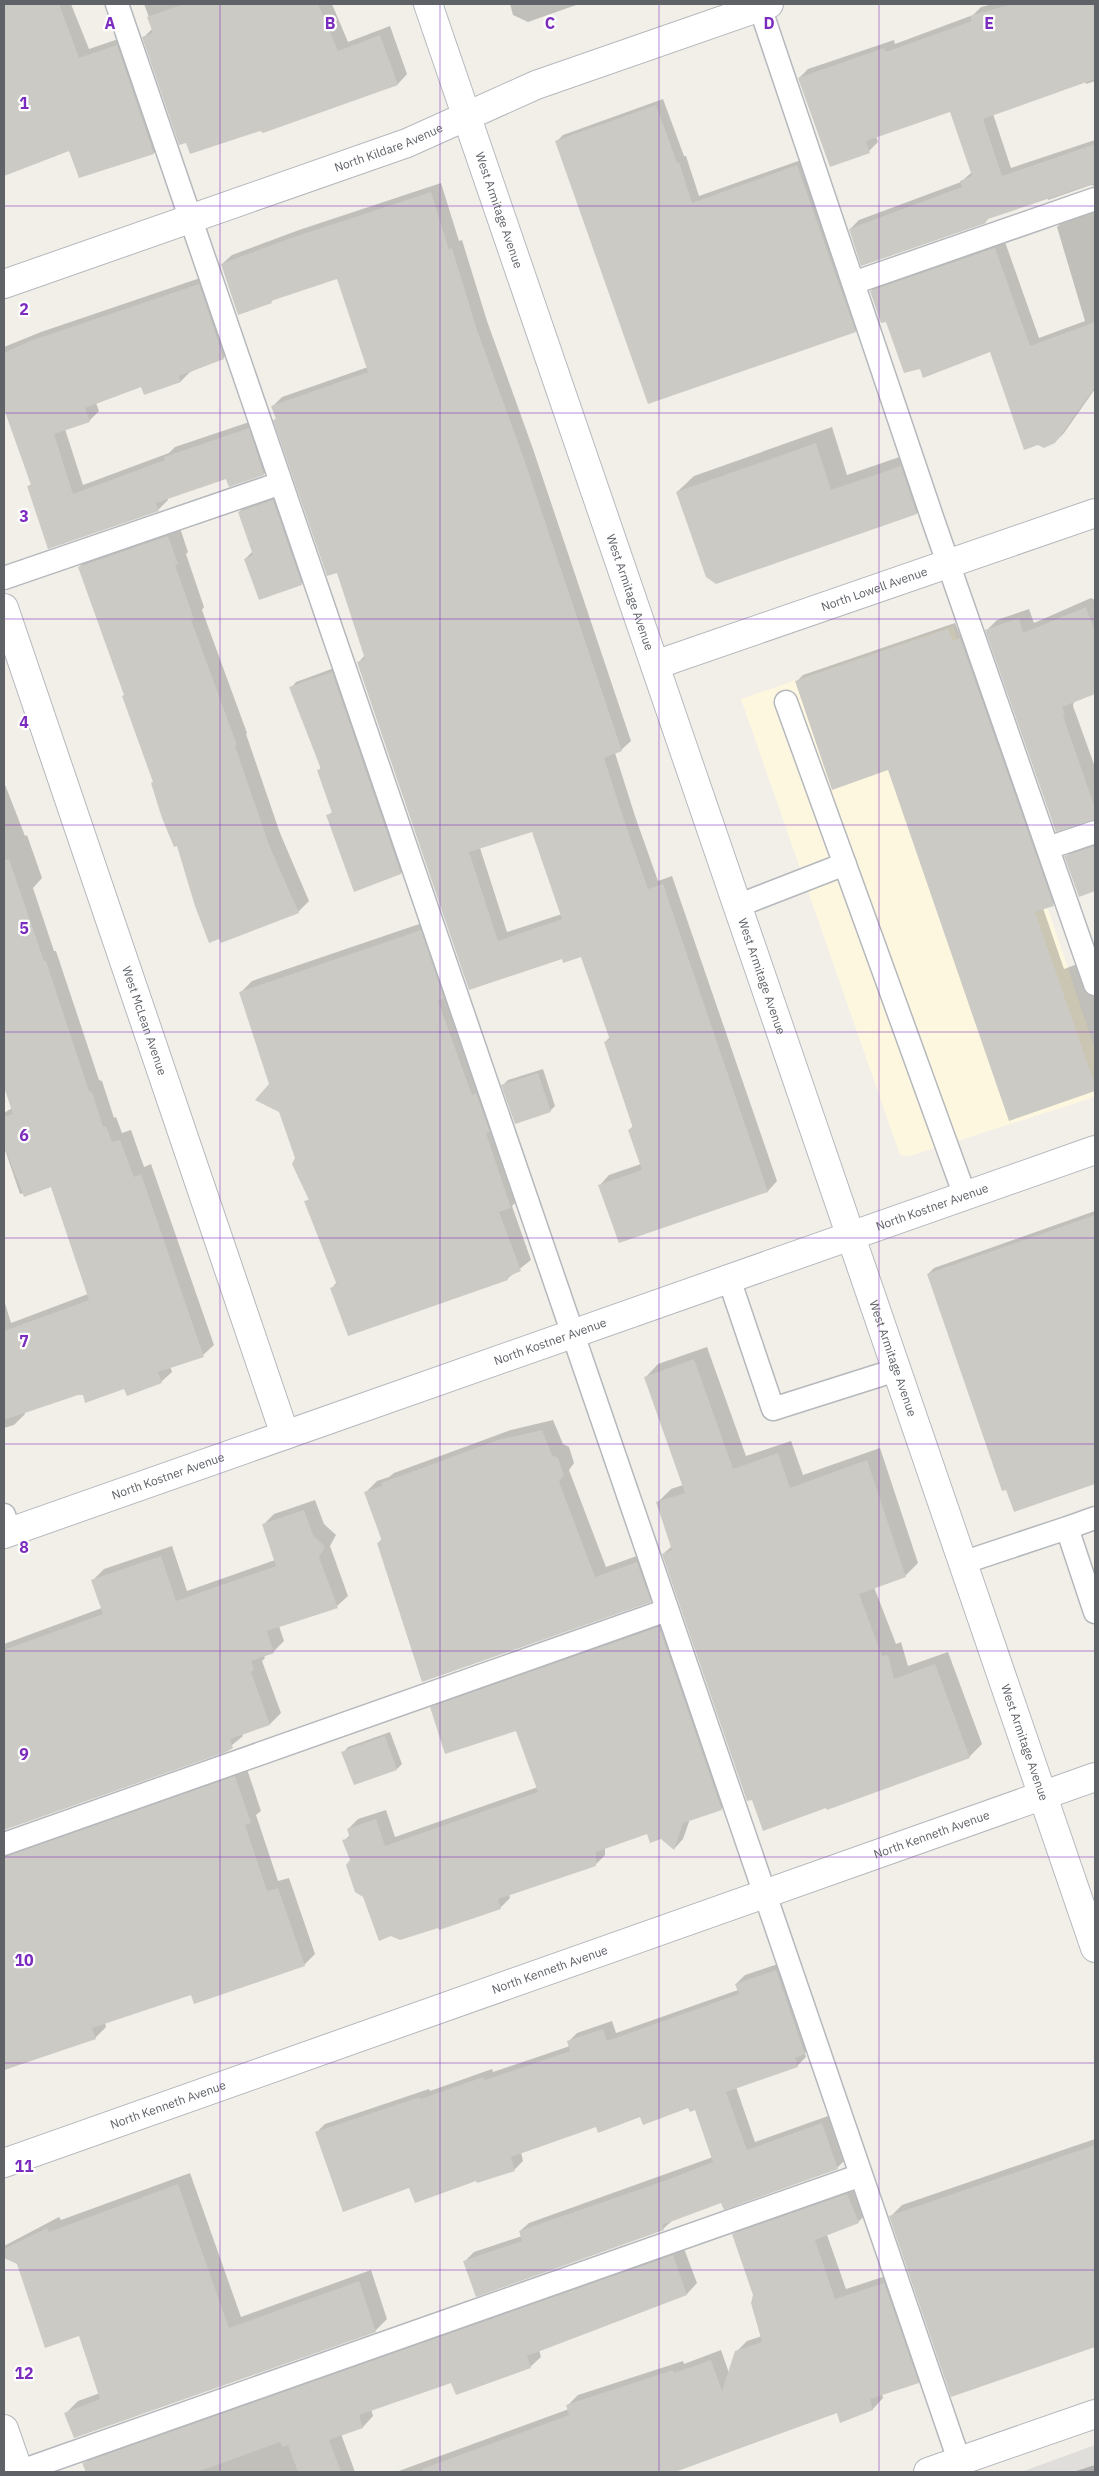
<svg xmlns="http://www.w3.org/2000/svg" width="1099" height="2476" viewBox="0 0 1099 2476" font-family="'IBM Plex Sans',sans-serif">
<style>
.commercial{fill:#fef7e0}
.industrial{fill:#e0deda}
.shadow{fill:#0003;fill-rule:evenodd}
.building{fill:#cccac5;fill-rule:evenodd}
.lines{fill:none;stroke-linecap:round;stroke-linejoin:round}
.lane-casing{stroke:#b5b8bc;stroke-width:25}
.street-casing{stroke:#b5b8bc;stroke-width:30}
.secondary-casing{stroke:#b6babf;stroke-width:30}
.lane{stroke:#fff;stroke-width:22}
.street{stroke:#fff;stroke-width:28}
.secondary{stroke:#fff;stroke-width:28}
.grid{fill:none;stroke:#7b2cbf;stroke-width:1;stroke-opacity:0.55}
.labels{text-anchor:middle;stroke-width:4.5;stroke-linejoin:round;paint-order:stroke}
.street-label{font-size:12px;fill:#5f6368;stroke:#fff}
.grid-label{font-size:16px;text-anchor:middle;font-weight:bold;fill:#7b2cbf;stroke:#fff;stroke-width:4.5;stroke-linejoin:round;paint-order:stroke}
</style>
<rect width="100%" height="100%" fill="#f1efe8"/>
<path class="commercial" d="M 953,626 L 1095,1049 L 1095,1097 L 910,1156 L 900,1155 L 741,699 Z"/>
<path class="industrial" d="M 1095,2445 L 1095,2472 L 1021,2472 Z"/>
<path class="shadow" d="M 4,4 L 71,4 L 89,49 L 127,36 L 163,143 L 154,153 L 79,177 L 70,150 L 4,175 Z
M 144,4 L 332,4 L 348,42 L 390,26 L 407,74 L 398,84 L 144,37 L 153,28 Z
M 510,4 L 579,4 L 528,22 L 513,15 Z
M 993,4 L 1095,4 L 1095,81 L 1086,84 L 1085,81 L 993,114 L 1011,168 L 1095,140 L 1095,186 L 1091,185 L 1048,200 L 1048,197 L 990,217 L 985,222 L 850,229 L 859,220 L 961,182 L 972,172 L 951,110 L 876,136 L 878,142 L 869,151 L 799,78 L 808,69 L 894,40 L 895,44 L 973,15 L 981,7 Z
M 663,99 L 684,156 L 686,156 L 699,196 L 804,159 L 862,324 L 855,331 L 556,142 L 563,135 Z
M 441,183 L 459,241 L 462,240 L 487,321 L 533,449 L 631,741 L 621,750 L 615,753 L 635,816 L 658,881 L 672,876 L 777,1181 L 768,1191 L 619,1242 L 600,1185 L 609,1175 L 641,1164 L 629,1130 L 633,1126 L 605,1042 L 610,1037 L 582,955 L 563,958 L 470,989 L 358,663 L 365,655 L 337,571 L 275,420 L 277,418 L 273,406 L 282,397 L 368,367 L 338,278 L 275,298 L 271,302 L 222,264 L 232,255 L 299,230 ZM 533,830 L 562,914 L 507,932 L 480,848 Z
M 1095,208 L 1095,389 L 1064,433 L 1055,442 L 991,351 L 921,367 L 887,320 L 871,291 L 880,282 L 1004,239 L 1039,338 L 1085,321 L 1057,227 L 1066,218 Z
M 209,275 L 233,349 L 223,358 L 190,372 L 181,381 L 142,386 L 96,403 L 99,411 L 89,421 L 65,429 L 83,485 L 169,453 L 175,447 L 258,419 L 274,464 L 264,474 L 229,486 L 226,478 L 167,498 L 168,500 L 158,510 L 29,486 L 32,483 L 4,406 L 4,347 L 41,332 Z
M 832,427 L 847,475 L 917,451 L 933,497 L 917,513 L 677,492 L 694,476 Z
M 282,492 L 310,575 L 301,584 L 245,559 L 253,551 L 239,512 L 248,503 Z
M 179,525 L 188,552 L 186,554 L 204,607 L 202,610 L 247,733 L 246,734 L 280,833 L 309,901 L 298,912 L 178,844 L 79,567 L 90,556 Z
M 1091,598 L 1095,600 L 1095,693 L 1074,701 L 1073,706 L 1095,767 L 1095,819 L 1091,818 L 987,630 L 997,620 L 1029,609 L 1034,623 Z
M 955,623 L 960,635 L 967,632 L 1060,898 L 1053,904 L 1043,908 L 1064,969 L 1083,962 L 1095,987 L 1095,1090 L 1010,1120 L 889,769 L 796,682 L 803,675 Z
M 337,667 L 406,867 L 401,873 L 355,890 L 328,816 L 333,811 L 318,771 L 321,768 L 291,688 L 296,682 Z
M 4,782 L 25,836 L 27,835 L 42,878 L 33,888 L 54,951 L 56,951 L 99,1080 L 102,1081 L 114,1118 L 116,1117 L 122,1133 L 131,1130 L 144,1167 L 151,1164 L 214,1345 L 203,1355 L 170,1366 L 172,1372 L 161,1382 L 78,1394 L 24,1412 L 25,1414 L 14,1425 L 4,1428 L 4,1300 L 11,1323 L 88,1294 L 51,1186 L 20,1194 L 4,1147 L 4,1113 L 12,1108 L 4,1083 L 4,1066 L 11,1059 L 4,1038 Z
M 1095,839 L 1095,890 L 1079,895 L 1066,857 L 1076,846 Z
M 431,920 L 522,1196 L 512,1206 L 531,1260 L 507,1279 L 332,1288 L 337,1282 L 306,1202 L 310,1198 L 241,992 L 252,981 Z
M 543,1069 L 555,1106 L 550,1111 L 503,1085 L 508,1080 Z
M 1095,1211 L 1095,1482 L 1015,1510 L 928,1274 L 934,1268 Z
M 707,1347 L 746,1456 L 791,1441 L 803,1475 L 880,1448 L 918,1563 L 905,1576 L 874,1587 L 896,1644 L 901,1642 L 908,1666 L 948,1652 L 982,1744 L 969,1757 L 663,1554 L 672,1546 L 658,1502 L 671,1489 L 683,1485 L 645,1378 L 658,1364 Z
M 553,1420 L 563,1444 L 569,1447 L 574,1463 L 569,1470 L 606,1567 L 648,1552 L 661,1590 L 650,1601 L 378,1543 L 382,1539 L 366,1492 L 377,1481 L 389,1477 L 394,1473 L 511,1430 Z
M 315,1500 L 324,1524 L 336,1535 L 330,1546 L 348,1596 L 337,1606 L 279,1626 L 284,1641 L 273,1652 L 264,1656 L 265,1658 L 262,1661 L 281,1713 L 270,1724 L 242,1734 L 243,1736 L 226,1750 L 4,1829 L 4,1644 L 102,1608 L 93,1580 L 104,1569 L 172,1546 L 187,1591 L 275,1560 L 263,1525 L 274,1514 Z
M 669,1618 L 731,1799 L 721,1809 L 690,1819 L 683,1839 L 674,1849 L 661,1838 L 648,1832 L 605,1847 L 605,1855 L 595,1865 L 509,1894 L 510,1898 L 500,1908 L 364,1896 L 344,1841 L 350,1835 L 348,1829 L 358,1819 L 386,1810 L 395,1837 L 538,1787 L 517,1729 L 432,1708 L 442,1698 Z
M 390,1732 L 402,1764 L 397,1769 L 343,1753 L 348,1747 Z
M 246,1766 L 261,1811 L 256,1815 L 278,1881 L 289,1878 L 315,1954 L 304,1965 L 192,1993 L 105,2023 L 106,2027 L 95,2038 L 4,2070 L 4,1839 Z
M 784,1962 L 813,2045 L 805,2053 L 806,2057 L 797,2066 L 736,2087 L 755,2142 L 831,2115 L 846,2159 L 837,2168 L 722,2201 L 673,2220 L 663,2229 L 465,2261 L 474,2252 L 522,2236 L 520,2231 L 529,2223 L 713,2157 L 696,2108 L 689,2106 L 597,2125 L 521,2152 L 523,2161 L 515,2169 L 477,2179 L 410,2186 L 317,2132 L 325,2124 L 429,2089 L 430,2091 L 492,2069 L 493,2072 L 570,2046 L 568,2042 L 577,2033 L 612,2021 L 616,2033 L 738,1990 L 736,1984 L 745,1975 Z
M 1095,2139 L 1095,2346 L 952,2395 L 891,2216 L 902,2205 Z
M 190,2173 L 241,2317 L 371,2270 L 387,2319 L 375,2331 L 66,2413 L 78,2401 L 100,2393 L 80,2335 L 18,2263 L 4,2257 L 4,2246 L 59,2217 L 61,2220 Z
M 858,2184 L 869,2212 L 858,2222 L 827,2235 L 846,2289 L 895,2273 L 928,2372 L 918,2382 L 882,2394 L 883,2398 L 873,2409 L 841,2421 L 838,2412 L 671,2472 L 396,2472 L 569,2409 L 567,2406 L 578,2395 L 683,2361 L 684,2364 L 721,2350 L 729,2373 L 736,2352 L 747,2341 L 762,2336 L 754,2295 L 733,2235 L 744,2224 Z
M 683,2246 L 697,2283 L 687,2294 L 539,2350 L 541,2357 L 530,2367 L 452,2382 L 371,2409 L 373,2416 L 363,2427 L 341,2434 L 355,2472 L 87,2472 L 84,2464 L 94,2453 Z
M 1095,2465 L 1095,2472 L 1073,2472 Z"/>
<path class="building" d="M 4,4 L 59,4 L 79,58 L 117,45 L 154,154 L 79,178 L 69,151 L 4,176 Z
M 184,4 L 318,4 L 338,51 L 380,35 L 398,85 L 263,133 L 260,131 L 190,154 L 186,143 L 179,145 L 142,37 L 153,33 L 147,17 Z
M 1012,4 L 1095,4 L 1095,79 L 983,119 L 1002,176 L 1095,144 L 1095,183 L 985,220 L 986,223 L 861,266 L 849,229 L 962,187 L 960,181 L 972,176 L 950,112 L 866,141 L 870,153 L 830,167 L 798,78 L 884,48 L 886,52 L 972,21 L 970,16 Z
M 656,105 L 677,163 L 679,162 L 692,203 L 797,165 L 856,332 L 648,404 L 555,141 Z
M 431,192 L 449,250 L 452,248 L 477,330 L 524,459 L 622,751 L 604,758 L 626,826 L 648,889 L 663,884 L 768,1192 L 619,1243 L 598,1185 L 642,1170 L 628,1130 L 633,1128 L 604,1042 L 610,1040 L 581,957 L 563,963 L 562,959 L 469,990 L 357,662 L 365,659 L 337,573 L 327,576 L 273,420 L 276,419 L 271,406 L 368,372 L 337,279 L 271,301 L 272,303 L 238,315 L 221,264 L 288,239 ZM 532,832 L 562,919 L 498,941 L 469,852 Z
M 995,248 L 1030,346 L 1095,322 L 1095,387 L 1055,443 L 1044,448 L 1038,445 L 1024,450 L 990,352 L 923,378 L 920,369 L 904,373 L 886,322 L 881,323 L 870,291 Z
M 199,284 L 224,359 L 179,376 L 181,382 L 144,395 L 141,387 L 85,408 L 90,422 L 54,434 L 73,494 L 165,460 L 164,457 L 249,428 L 264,475 L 229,487 L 226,479 L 156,503 L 159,511 L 48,549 L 27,486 L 31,485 L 4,409 L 4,353 L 30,341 Z
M 816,443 L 831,490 L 901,466 L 917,514 L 716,584 L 706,577 L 676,492 Z
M 273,500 L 302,585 L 259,600 L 244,559 L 253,555 L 238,512 Z
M 168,536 L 178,564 L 175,565 L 194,619 L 191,620 L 237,745 L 235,746 L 269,845 L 299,913 L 221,943 L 219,939 L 209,943 L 195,906 L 177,846 L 174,847 L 162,818 L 151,783 L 153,782 L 122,696 L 124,695 L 78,567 Z
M 1086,607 L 1095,633 L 1095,694 L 1062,707 L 1065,715 L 1063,716 L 1095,808 L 1095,819 L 1056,832 L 985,630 L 1019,618 L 1023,633 Z
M 948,629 L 953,641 L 960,638 L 1054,906 L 1035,912 L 1095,1085 L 1095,1091 L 1009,1121 L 888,770 L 832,790 L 795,681 Z
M 332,672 L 401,874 L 354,892 L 326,815 L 332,813 L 317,770 L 321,769 L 289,687 Z
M 1095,846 L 1095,891 L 1079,897 L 1064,856 Z
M 9,859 L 44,961 L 46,961 L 89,1091 L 92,1092 L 103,1127 L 106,1126 L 112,1142 L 120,1140 L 134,1177 L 141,1174 L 204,1357 L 158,1372 L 162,1383 L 127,1396 L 124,1389 L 85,1403 L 83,1395 L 78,1395 L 4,1420 L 4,1331 L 89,1300 L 51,1187 L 24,1197 L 4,1146 L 4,1117 L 13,1114 L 4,1087 L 4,860 Z
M 421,930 L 444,998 L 438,1001 L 472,1095 L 476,1093 L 490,1132 L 486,1133 L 511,1208 L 499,1212 L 521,1271 L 507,1277 L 508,1280 L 348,1336 L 330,1288 L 337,1285 L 304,1201 L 309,1200 L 292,1164 L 295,1158 L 279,1112 L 255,1100 L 269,1084 L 239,992 Z
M 538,1073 L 551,1112 L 515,1124 L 501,1085 Z
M 1095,1215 L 1095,1484 L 1014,1512 L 1006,1490 L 1002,1491 L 927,1274 Z
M 694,1359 L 733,1469 L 778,1453 L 790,1488 L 867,1460 L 906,1577 L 859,1594 L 882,1656 L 888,1655 L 894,1679 L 935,1664 L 970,1758 L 827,1810 L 826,1808 L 763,1831 L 752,1800 L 747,1801 L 662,1554 L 672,1550 L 656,1502 L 685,1493 L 644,1377 Z
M 542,1430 L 552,1455 L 558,1458 L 564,1475 L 559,1482 L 595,1577 L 637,1562 L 651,1602 L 422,1682 L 377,1543 L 382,1541 L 364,1492 L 382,1486 L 381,1483 L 498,1440 Z
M 304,1510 L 313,1535 L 325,1547 L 319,1557 L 338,1608 L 267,1631 L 274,1653 L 251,1661 L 254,1670 L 251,1672 L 270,1725 L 230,1739 L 233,1748 L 226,1752 L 4,1830 L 4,1650 L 103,1614 L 91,1580 L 161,1556 L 176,1601 L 276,1566 L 262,1524 Z
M 659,1627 L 722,1810 L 683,1823 L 674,1850 L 661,1839 L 650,1843 L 647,1834 L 596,1852 L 596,1866 L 498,1899 L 501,1909 L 439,1930 L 438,1928 L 400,1940 L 391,1936 L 379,1941 L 363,1897 L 355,1892 L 346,1865 L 350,1860 L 342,1840 L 350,1838 L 347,1829 L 376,1819 L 385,1846 L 538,1792 L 516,1731 L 445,1754 L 430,1707 Z
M 385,1736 L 397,1770 L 354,1785 L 341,1752 Z
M 235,1776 L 251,1823 L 245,1825 L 267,1891 L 278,1888 L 305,1966 L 194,2004 L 191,1995 L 92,2028 L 96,2039 L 4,2070 L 4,1857 Z
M 776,1970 L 805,2054 L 795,2058 L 798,2067 L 726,2092 L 747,2150 L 822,2123 L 838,2169 L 724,2210 L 721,2203 L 662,2225 L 664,2230 L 476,2297 L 463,2261 L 522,2241 L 519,2231 L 667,2180 L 713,2162 L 695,2110 L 690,2112 L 688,2108 L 643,2125 L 640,2117 L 598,2133 L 596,2127 L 511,2157 L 515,2171 L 477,2183 L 476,2181 L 415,2203 L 409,2188 L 343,2212 L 315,2132 L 420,2097 L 421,2099 L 483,2077 L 485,2080 L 570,2051 L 567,2041 L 603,2029 L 607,2041 L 739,1994 L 735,1984 Z
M 1095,2145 L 1095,2347 L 951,2397 L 889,2216 Z
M 178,2184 L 229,2328 L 359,2281 L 376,2332 L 74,2438 L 64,2413 L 100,2399 L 79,2336 L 45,2348 L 17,2264 L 4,2258 L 4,2249 L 47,2228 L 49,2232 Z
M 847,2194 L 859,2223 L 815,2240 L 835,2299 L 884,2283 L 919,2383 L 870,2399 L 873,2410 L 840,2423 L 837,2413 L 675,2472 L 423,2472 L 422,2469 L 569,2415 L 566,2405 L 673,2370 L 674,2373 L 711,2360 L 722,2391 L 735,2351 L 762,2342 L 751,2303 L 753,2295 L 732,2234 Z
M 673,2255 L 687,2295 L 527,2356 L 531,2368 L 456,2395 L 451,2383 L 359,2415 L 363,2428 L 329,2440 L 341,2472 L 298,2472 L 288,2445 L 282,2447 L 280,2442 L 197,2472 L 86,2472 L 82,2463 Z"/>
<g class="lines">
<defs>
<path id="lane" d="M 117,4 L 963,2472
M 759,4 L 933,520 L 1095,984
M 853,283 L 1095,199
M 4,578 L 281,483
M 786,702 L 965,1196
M 1048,848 L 1095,832
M 737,906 L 845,864
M 729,1279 L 773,1409 L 896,1370
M 4,1515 L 10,1532
M 1067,1528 L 1095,1518
M 962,1563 L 1067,1528 L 1095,1612
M 4,1844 L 667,1610
M 18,2472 L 861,2175"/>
<g id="street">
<path id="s1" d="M 4,284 L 407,143 L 536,85 L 769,4"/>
<path id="s2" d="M 4,608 L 285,1435"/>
<path id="s3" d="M 655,665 L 1095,513"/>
<path id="s4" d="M 4,2163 L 1095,1777"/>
<path d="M 4,2429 L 19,2472"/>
<path d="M 928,2472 L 1095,2414"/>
</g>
<g id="secondary">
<path id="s5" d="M 428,4 L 1095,1948"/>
<path id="s6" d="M 4,1534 L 1095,1150"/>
</g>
</defs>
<use href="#lane" class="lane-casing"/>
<use href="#street" class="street-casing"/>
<use href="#secondary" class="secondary-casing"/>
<use href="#lane" class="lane"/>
<use href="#street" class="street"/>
<use href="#secondary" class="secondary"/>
</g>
<path class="grid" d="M 220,4 L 220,2472M 440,4 L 440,2472M 659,4 L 659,2472M 879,4 L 879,2472M 4,206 L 1095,206M 4,413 L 1095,413M 4,619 L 1095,619M 4,825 L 1095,825M 4,1032 L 1095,1032M 4,1238 L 1095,1238M 4,1444 L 1095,1444M 4,1651 L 1095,1651M 4,1857 L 1095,1857M 4,2063 L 1095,2063M 4,2270 L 1095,2270"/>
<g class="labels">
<g class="street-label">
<text dy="4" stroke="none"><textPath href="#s1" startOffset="408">North Kildare Avenue</textPath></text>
<text dy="4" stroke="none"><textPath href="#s5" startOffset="218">West Armitage Avenue</textPath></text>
<text dy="4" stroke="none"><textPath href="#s3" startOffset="232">North Lowell Avenue</textPath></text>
<text dy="4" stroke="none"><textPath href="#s5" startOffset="622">West Armitage Avenue</textPath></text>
<text dy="4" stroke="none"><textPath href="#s5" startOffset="1028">West Armitage Avenue</textPath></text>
<text dy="4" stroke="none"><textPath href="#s2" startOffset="436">West McLean Avenue</textPath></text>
<text dy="4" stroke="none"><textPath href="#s6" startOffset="984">North Kostner Avenue</textPath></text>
<text dy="4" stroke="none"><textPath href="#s6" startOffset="579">North Kostner Avenue</textPath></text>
<text dy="4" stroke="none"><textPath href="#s5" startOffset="1432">West Armitage Avenue</textPath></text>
<text dy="4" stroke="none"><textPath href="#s6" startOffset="174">North Kostner Avenue</textPath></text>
<text dy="4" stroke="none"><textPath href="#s5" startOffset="1838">West Armitage Avenue</textPath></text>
<text dy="4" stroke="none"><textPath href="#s4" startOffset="984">North Kenneth Avenue</textPath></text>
<text dy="4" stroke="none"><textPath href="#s4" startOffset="579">North Kenneth Avenue</textPath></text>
<text dy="4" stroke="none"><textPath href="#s4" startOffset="174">North Kenneth Avenue</textPath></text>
</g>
</g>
<g class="grid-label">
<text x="110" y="29">A</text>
<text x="330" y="29">B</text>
<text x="550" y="29">C</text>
<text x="769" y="29">D</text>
<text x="989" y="29">E</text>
<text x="24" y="109">1</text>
<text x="24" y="315">2</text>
<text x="24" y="522">3</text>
<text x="24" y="728">4</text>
<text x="24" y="934">5</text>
<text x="24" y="1141">6</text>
<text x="24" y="1347">7</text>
<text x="24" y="1553">8</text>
<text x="24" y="1760">9</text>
<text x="24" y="1966">10</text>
<text x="24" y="2172">11</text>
<text x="24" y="2379">12</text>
</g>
<rect width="1099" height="2476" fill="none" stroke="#5f6368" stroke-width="10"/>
</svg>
